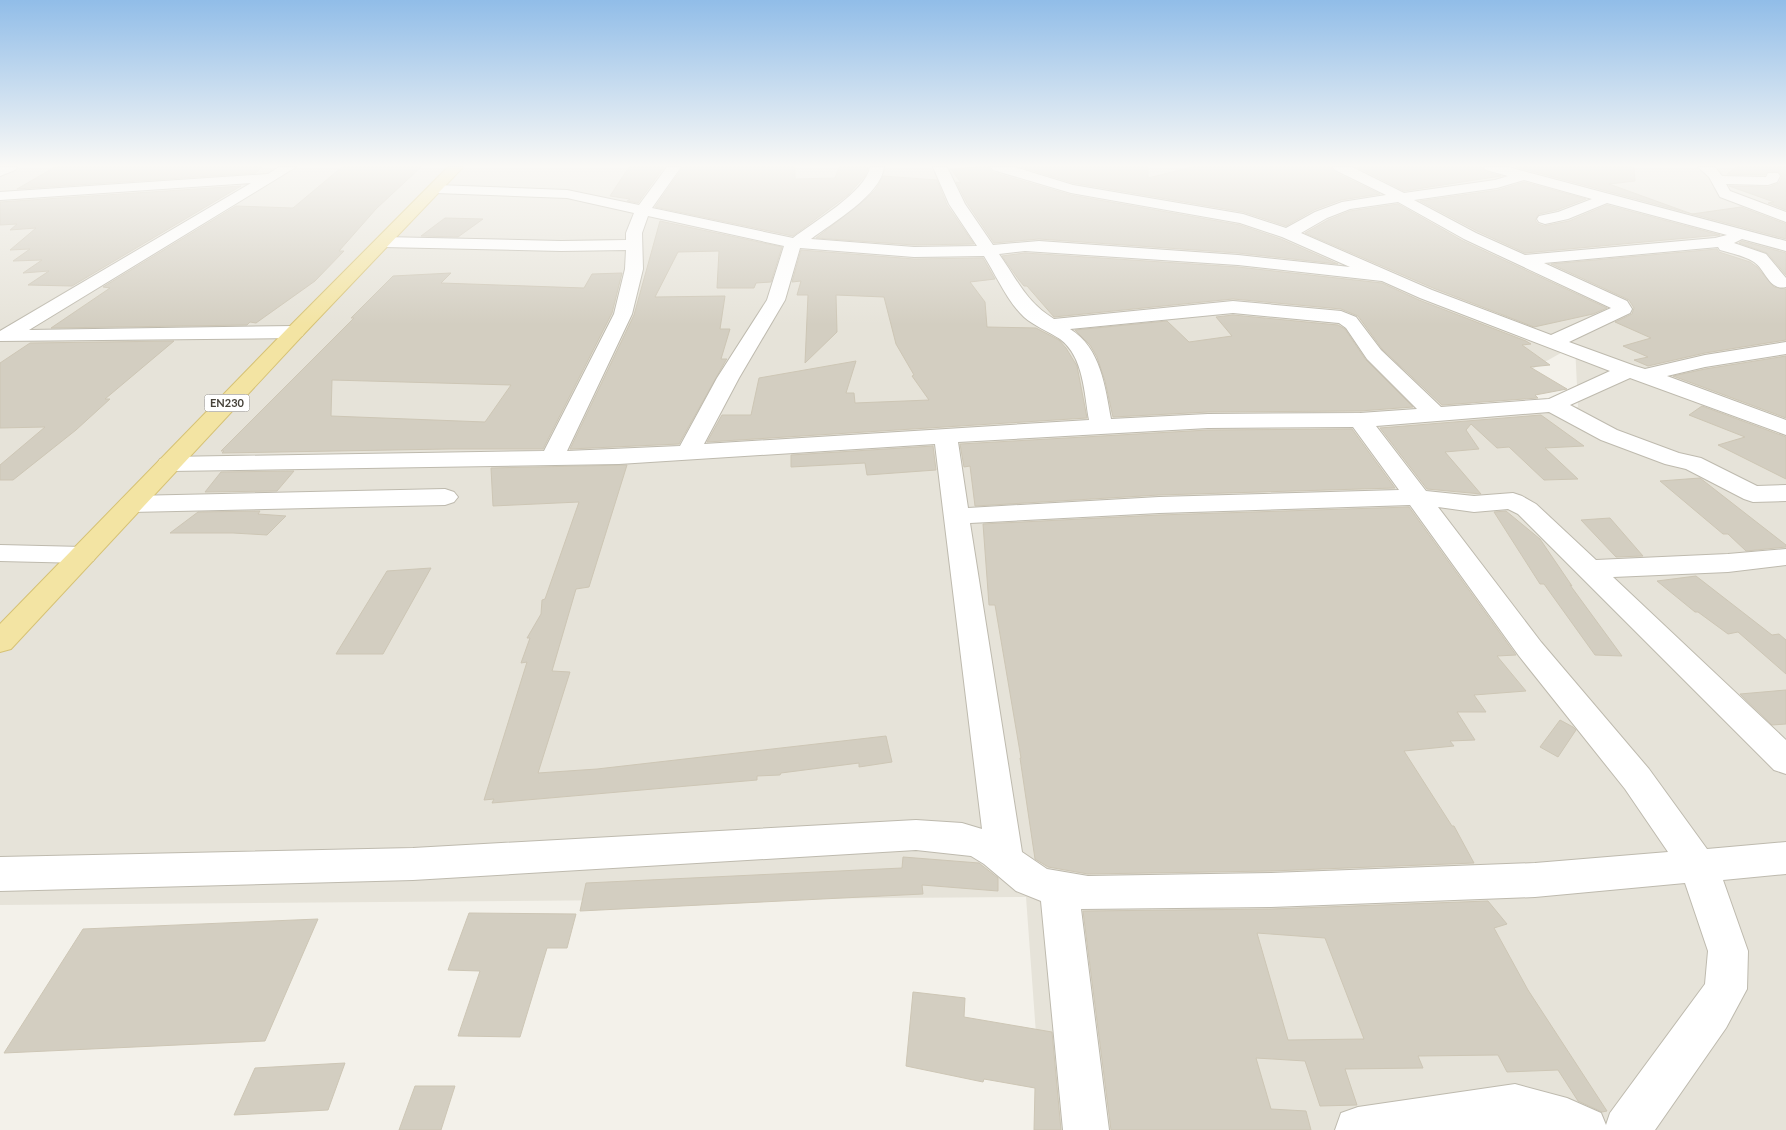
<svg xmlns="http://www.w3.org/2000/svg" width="1786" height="1130" viewBox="0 0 1786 1130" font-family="Lato,sans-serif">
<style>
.residential{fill:#e6e3d9;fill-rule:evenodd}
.building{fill:#d3cec1;stroke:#cdc6b5;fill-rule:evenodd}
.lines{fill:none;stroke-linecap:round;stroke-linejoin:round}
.minor-casing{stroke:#bebaae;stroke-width:2}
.major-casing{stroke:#d6c275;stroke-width:2}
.minor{fill:#fff;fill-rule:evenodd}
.major{fill:#f3e4a3;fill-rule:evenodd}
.labels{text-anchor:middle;stroke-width:5;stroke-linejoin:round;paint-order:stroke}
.shield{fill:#fff;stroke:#7e7b74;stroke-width:1}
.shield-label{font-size:11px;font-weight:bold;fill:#464239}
</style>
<rect width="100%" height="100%" fill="#f3f1ea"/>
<path class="residential" d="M 0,167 L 1786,167 L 1786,1130 L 1043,1130 L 1026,897 L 0,905 ZM 1575,345 L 1578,407 L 1456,413 L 1456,412 Z"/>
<path class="building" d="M 55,167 L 262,167 L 256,173 L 17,189 Z
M 342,167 L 421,167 L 376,209 L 339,251 L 344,251 L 315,281 L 256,323 L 250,322 L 247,325 L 51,328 L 110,288 L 103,287 L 236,206 L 293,208 Z
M 629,167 L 664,167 L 638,203 L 627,201 L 630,199 L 610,196 Z
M 683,167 L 795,167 L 795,179 L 835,178 L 839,167 L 868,167 L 865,176 L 848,195 L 793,236 L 655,207 Z
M 978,167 L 989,167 L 992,172 L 1071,195 L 1240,225 L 1281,239 L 1338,264 L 1238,253 L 1039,239 L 994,243 L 967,203 L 956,182 L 961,183 L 951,169 Z
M 1021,167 L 1148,167 L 1148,178 L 1192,167 L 1331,167 L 1334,172 L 1380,194 L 1341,200 L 1314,210 L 1286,226 L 1243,212 L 1073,183 Z
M 1357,167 L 1482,167 L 1486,172 L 1501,176 L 1404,191 Z
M 1516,167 L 1634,167 L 1635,181 L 1609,184 L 1692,214 Z
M 1736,167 L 1786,167 L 1786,210 L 1768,203 L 1774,202 L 1729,186 L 1769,187 L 1779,183 L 1782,177 L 1780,172 L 1768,171 L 1765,175 L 1727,174 Z
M 883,176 L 937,180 L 947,205 L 974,244 L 914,245 L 816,238 L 866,199 L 876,189 Z
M 1524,182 L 1586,199 L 1557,210 L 1539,214 L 1535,220 L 1538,224 L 1544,226 L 1569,221 L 1607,205 L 1720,235 L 1525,253 L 1477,231 L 1420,201 L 1498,190 Z
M 241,186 L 72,286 L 28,285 L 49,271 L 23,273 L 42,260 L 13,261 L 30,249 L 10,250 L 36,228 L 10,230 L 17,224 L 0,225 L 0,202 Z
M 1398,204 L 1463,241 L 1607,308 L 1593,314 L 1534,327 L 1433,288 L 1305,233 L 1328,220 L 1350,211 Z
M 1741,207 L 1786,224 L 1786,239 L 1692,214 Z
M 445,218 L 483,219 L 458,237 L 421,236 Z
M 660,221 L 782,247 L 771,282 L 756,283 L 754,288 L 717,288 L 719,251 L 678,252 L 655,297 L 725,296 L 720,329 L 730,329 L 721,359 L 727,359 L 726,360 L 679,444 L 570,449 L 634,315 Z
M 1742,241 L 1786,253 L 1786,275 L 1767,253 L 1739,243 Z
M 1717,249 L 1719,252 L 1750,262 L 1757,267 L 1774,287 L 1786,289 L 1786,340 L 1705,353 L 1648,366 L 1634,360 L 1648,357 L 1623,346 L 1651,338 L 1615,322 L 1632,314 L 1634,308 L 1629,300 L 1551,264 Z
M 801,250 L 914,259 L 983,258 L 995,279 L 970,282 L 985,302 L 987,327 L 1036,328 L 1059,340 L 1066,348 L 1077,366 L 1087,418 L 707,442 L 722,415 L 751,415 L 759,378 L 856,361 L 846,393 L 854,393 L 855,403 L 929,400 L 912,376 L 914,375 L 896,344 L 884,297 L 836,295 L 837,332 L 805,363 L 808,295 L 797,295 L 801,281 L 792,282 Z
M 1025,253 L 1238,267 L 1382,283 L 1419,300 L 1526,341 L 1531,344 L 1522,345 L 1550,365 L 1530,367 L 1567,389 L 1535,395 L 1538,398 L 1442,405 L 1382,349 L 1358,316 L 1341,309 L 1233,299 L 1054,317 L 1027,286 L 1024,286 L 1019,280 L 1002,256 Z
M 451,273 L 441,283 L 584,288 L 592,274 L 622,273 L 612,313 L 543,449 L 449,449 L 222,453 L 224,451 L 221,451 L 354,318 L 351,318 L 393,276 ZM 332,380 L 511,385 L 485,422 L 331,416 Z
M 1233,315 L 1338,325 L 1345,329 L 1366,360 L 1413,407 L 1360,411 L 1208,412 L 1113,417 L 1105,381 L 1097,357 L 1090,345 L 1075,330 L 1167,321 L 1189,342 L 1232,336 L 1216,317 Z
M 174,341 L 105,399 L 110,399 L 76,430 L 13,480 L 0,480 L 0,465 L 45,427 L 0,428 L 0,363 L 30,343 Z
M 1786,356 L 1786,418 L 1673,376 L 1705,369 Z
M 1702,406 L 1786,437 L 1786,479 L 1718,445 L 1745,437 L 1689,415 Z
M 1541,415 L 1584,446 L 1545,448 L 1578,479 L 1544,480 L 1509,447 L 1497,448 L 1471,424 L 1466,430 L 1479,449 L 1445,452 L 1481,494 L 1427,489 L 1380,428 Z
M 1352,429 L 1395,488 L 1159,495 L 975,506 L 970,466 L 964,467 L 960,444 L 1208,430 Z
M 933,446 L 936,470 L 867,475 L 865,463 L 791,467 L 791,455 Z
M 627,465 L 589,587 L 576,589 L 552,671 L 570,672 L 538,773 L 597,769 L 886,736 L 892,762 L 859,767 L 859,763 L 781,773 L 780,775 L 757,776 L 757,780 L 492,803 L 494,799 L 484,800 L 527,662 L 521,663 L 530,638 L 527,638 L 541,614 L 542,600 L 545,599 L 579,502 L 493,506 L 491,468 Z
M 294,471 L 277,491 L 205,492 L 221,472 Z
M 1700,478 L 1786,545 L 1786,547 L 1746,551 L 1728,534 L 1723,534 L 1660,481 Z
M 1409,507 L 1516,655 L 1497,656 L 1526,691 L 1474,695 L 1486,712 L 1457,712 L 1475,740 L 1450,741 L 1454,746 L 1404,751 L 1452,826 L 1454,826 L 1474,863 L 1271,871 L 1088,874 L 1048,867 L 1035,859 L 1020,758 L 1021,758 L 995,605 L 989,605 L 983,524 L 1159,515 Z
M 260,511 L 258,514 L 286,516 L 267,535 L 233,533 L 170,533 L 198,512 Z
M 1506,511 L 1540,539 L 1572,586 L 1570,585 L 1622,656 L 1595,655 L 1544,584 L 1540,584 L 1494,512 Z
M 1610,518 L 1643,556 L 1616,557 L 1581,520 Z
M 431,568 L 383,654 L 336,654 L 387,571 Z
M 1696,576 L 1772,635 L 1779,634 L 1786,640 L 1786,674 L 1738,632 L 1728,634 L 1698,612 L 1695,612 L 1657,581 Z
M 1786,690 L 1786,724 L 1772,725 L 1740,694 Z
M 1560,720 L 1573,727 L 1576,730 L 1558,757 L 1540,747 Z
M 903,857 L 979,863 L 998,878 L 998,891 L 922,885 L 923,894 L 580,911 L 586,883 L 902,868 Z
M 1488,901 L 1507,924 L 1494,928 L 1528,990 L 1607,1111 L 1602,1112 L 1578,1101 L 1558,1070 L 1507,1072 L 1498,1055 L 1418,1056 L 1423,1068 L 1345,1069 L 1357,1105 L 1320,1106 L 1305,1061 L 1256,1058 L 1271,1109 L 1306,1111 L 1311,1130 L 1111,1130 L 1083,911 L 1271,909 ZM 1257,933 L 1325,938 L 1364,1039 L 1288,1040 Z
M 469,913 L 576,914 L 567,948 L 547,948 L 520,1037 L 458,1036 L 480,971 L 448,970 Z
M 318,919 L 265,1041 L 4,1053 L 83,929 Z
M 913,992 L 965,998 L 964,1017 L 1052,1032 L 1061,1130 L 1034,1130 L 1035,1088 L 984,1079 L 983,1082 L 906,1066 Z
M 345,1063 L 328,1110 L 234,1115 L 255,1068 Z
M 415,1086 L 455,1086 L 441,1130 L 399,1130 Z"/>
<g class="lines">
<defs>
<path id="minor" d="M 0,167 L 17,167 L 15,170 L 0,176 Z
M 279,167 L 296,167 L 29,330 L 295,326 L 302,328 L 305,332 L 302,336 L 295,338 L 0,341 L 0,331 L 251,183 L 0,200 L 0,192 L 268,174 Z
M 667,167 L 681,167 L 652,208 L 793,238 C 813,222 866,192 870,167 L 884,167 C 881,195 832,223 811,239 L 914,247 L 977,246 L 949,204 L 933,167 L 947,167 L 965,204 L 993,245 L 1039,241 L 1238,255 L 1350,267 L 1282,237 L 1240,223 L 1071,193 L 993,170 L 991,167 L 1014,167 L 1073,185 L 1243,214 L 1286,228 L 1315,212 L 1342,202 L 1386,195 L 1335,170 L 1333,167 L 1352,167 L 1404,193 L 1495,180 L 1508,176 L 1486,170 L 1484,167 L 1508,167 L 1786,241 L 1786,251 L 1742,239 L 1734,243 L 1766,254 L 1786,278 L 1786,287 C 1769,291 1766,270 1754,262 C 1745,256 1730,253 1720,250 L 1718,247 L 1544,263 L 1627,301 L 1632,309 L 1630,313 L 1569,342 L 1635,366 L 1645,369 L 1705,355 L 1786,342 L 1786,354 L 1705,367 L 1667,376 L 1786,420 L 1786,435 L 1630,378 L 1570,405 L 1617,430 L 1679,453 L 1701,458 L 1757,486 L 1786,485 L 1786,501 L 1753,502 L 1744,499 L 1686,469 L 1665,464 L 1601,440 L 1549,412 L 1376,426 L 1426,491 L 1474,496 L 1513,493 L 1522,496 L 1536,504 L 1596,560 L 1728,554 L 1786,549 L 1786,565 L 1728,572 L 1613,577 L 1786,740 L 1786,774 L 1774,770 L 1518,514 L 1508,509 L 1474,512 L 1438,507 L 1541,642 L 1649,769 L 1707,849 L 1786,842 L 1786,874 L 1723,880 L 1748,951 L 1747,989 L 1726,1028 L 1655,1130 L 1335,1130 L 1341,1113 L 1358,1107 L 1515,1084 L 1567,1098 L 1601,1113 L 1606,1125 L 1610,1113 L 1705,984 L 1708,951 L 1685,883 L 1535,897 L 1271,907 L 1081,909 L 1109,1130 L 1063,1130 L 1041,901 L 1016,891 L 984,864 L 971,856 L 916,850 L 413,880 L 0,891 L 0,857 L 413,848 L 916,820 L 962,823 L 982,829 L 935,444 L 619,464 L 169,471 L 160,469 L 157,464 L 160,459 L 169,457 L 544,451 L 614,314 L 625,269 L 626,250 L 561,251 L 383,247 L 377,245 L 375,242 L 377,239 L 383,237 L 561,241 L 626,240 L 626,233 L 634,213 L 567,198 L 436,193 L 431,192 L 429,189 L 431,186 L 436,185 L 567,190 L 639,205 ZM 1524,180 L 1592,199 L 1558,212 L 1539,216 L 1537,219 L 1539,222 L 1545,224 L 1568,219 L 1607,203 L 1727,235 L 1715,238 L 1525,255 L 1476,233 L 1414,200 L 1497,188 ZM 1398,202 L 1464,239 L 1611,308 L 1551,335 L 1432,290 L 1301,233 L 1327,218 L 1350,209 ZM 648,216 L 784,246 L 767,300 L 717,378 L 680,446 L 567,451 L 632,314 L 643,269 L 642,233 ZM 800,248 L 914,257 L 984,256 C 996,275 1007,301 1024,317 C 1034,326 1048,331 1060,339 C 1084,357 1084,393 1089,420 L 704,444 L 739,378 L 785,300 ZM 1025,251 L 1238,265 L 1382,281 L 1420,298 L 1610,371 L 1549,399 L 1441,407 L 1381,350 L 1356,317 L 1341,311 L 1233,301 L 1054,319 C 1026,302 1018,281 999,254 ZM 1233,313 L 1339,323 L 1346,328 L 1367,359 L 1417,409 L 1360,413 L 1208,414 L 1111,419 C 1105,387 1101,348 1070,329 ZM 1353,427 L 1399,490 L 1159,497 L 968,508 L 958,442 L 1208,428 ZM 1410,505 L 1519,656 L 1625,789 L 1668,852 L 1535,863 L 1271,873 L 1088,876 L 1047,869 L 1022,852 L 970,523 L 1159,513 Z
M 1698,167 L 1715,167 L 1722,176 L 1766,177 L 1768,173 L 1778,173 L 1780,176 L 1777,182 L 1768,185 L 1726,184 L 1730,191 L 1786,212 L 1786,222 L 1720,197 L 1709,177 Z
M 445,489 L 454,492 L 458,497 L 454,502 L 445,505 L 131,512 L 122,509 L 118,504 L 122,499 L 131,496 Z
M 0,545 L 83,547 L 93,549 L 97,555 L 93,561 L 83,563 L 0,561 Z"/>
<path id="major" d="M 448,167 L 463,167 L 302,336 L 11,649 L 0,652 L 0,624 L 288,328 Z"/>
</defs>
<use href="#minor" class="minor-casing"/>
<use href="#major" class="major-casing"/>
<use href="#minor" class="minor"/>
<use href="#major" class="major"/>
</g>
<linearGradient id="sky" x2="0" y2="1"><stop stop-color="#91bde8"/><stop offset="0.51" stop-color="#faf9f6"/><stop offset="1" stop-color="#faf9f6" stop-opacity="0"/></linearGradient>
<rect width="1786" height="325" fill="url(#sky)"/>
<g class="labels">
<rect class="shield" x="204.5" y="394.5" width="45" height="17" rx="4"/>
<g class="shield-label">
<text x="227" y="407">EN230</text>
</g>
</g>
</svg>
